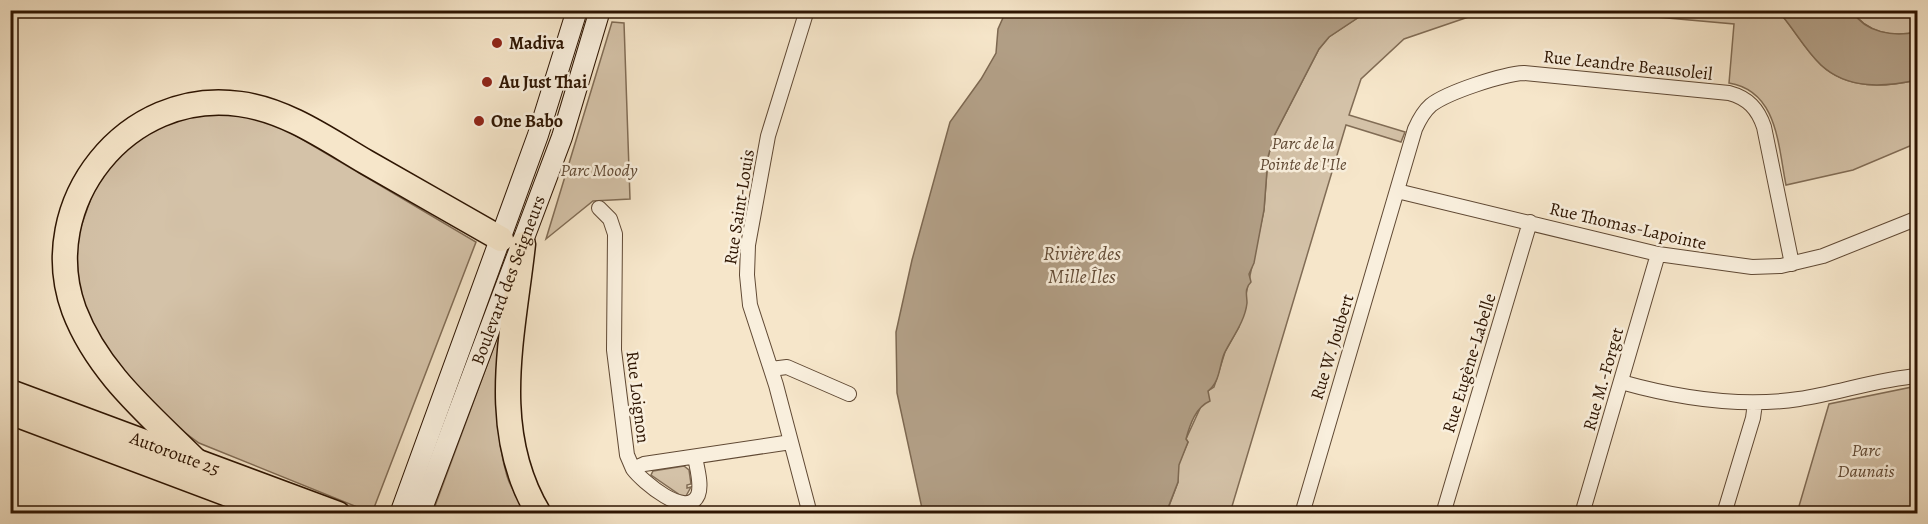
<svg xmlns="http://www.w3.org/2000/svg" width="1928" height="524" viewBox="0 0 1928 524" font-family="Alegreya,serif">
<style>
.green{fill:#d4c2a8;stroke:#816c55;stroke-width:1.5}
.water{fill:#b29f86;stroke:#7d6851;stroke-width:1.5}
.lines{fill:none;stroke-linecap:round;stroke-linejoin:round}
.minor-casing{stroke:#604934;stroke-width:16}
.secondary-casing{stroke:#2e1502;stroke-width:22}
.motorway-casing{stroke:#2e1502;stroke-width:27}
.minor{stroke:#f9efdd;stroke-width:14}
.secondary{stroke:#f9efdd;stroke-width:20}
.motorway{stroke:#f6e6ca;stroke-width:24}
.poi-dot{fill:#8f2418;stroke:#f9efdd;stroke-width:2}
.labels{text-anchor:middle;stroke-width:5;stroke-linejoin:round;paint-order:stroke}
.poi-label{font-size:18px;font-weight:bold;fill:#2e1502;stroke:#f9efdd;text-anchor:start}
.street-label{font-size:18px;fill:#2e1502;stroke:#f9efdd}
.park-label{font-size:18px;font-style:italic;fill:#604934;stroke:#f9efdd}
.water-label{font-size:20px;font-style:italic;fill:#634c37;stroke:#f9efdd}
</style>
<rect width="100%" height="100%" fill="#f6e6ca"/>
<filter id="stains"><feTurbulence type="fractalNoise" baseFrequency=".00333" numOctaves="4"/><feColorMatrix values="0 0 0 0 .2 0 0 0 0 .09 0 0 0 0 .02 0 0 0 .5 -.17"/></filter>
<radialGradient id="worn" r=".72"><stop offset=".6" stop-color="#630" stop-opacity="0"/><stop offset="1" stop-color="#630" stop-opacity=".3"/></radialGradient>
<path class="green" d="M 1368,11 L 1486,11 L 1404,39 L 1361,79 L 1349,115 L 1405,132 L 1401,142 L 1346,125 L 1230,513 L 1166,514 L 1178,482 L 1178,465 L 1188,442 L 1186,439 L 1208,391 L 1214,387 L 1225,352 L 1239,327 L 1264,210 L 1268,157 L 1274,136 L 1319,49 L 1329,37 Z
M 1589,11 L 1778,11 C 1793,27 1804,49 1821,65 C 1848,90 1885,87 1917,80 L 1917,143 L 1853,170 L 1786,185 C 1778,146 1778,91 1729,83 L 1734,24 Z
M 1852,11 L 1917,11 L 1917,32 C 1893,37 1866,33 1852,11 Z
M 612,22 L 624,23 L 630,199 L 593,201 L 546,239 Z
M 209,108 L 273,122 L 476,242 L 372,513 L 199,443 L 162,416 L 97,340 L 81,302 L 75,244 L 98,178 L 147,129 Z
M 503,322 C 498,374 492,425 507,476 C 511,489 519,501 526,513 L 432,514 Z
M 1917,386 L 1917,513 L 1797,513 L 1829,404 Z
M 684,466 L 689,470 L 691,484 L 687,485 L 687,488 L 691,487 L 686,496 L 680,495 L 651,475 L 653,471 Z"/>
<path class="water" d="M 1006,11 L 1368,11 L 1329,37 L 1319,49 L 1274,136 L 1268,157 L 1264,210 L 1254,263 L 1249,274 L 1251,282 C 1244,289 1247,295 1247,303 C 1245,322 1231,339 1224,354 C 1219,367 1220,382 1208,391 L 1210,401 C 1196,407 1190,424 1186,439 L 1188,442 L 1179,465 L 1178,482 L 1166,513 L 923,513 L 897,393 L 896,332 L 912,260 L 950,122 L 981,79 L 996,53 L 998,29 Z
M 1778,11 L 1852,11 C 1866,33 1893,37 1917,32 L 1917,80 C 1885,87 1848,90 1821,65 C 1804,49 1793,27 1778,11 Z"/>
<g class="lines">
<defs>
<path id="minor" d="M 807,10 L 768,136 L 748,245 L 747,275 L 750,305 L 776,385 L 810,514
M 1397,191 L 1658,254 L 1752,267 L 1781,266 L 1823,256 L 1918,218
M 599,208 L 610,219 L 615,234 L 614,350 L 627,455 L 633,469 L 644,464 L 791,442
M 771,369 L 787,367 L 849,394
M 1621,382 C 1678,398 1739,408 1799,399 C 1839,393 1878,379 1918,376
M 633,469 C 642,481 687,520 698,495 C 702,485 697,468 695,457
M 1302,514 L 1415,129 C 1419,120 1423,112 1431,105 C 1448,92 1503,74 1524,73 L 1729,93 C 1748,98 1758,109 1764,127 L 1792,264
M 1443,514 L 1530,222
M 1582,514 L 1658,254
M 1724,514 L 1753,418 L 1755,403"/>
<g id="secondary">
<path d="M 400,514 L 538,135 L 577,10"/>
<path id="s1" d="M 420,514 L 562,137 L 600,10"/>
</g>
<g id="motorway">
<path d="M 523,244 C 513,336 488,429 539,514"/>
<path id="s2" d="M 10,392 L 338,514"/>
<path d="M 10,412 L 281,514"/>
<path d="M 195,460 C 149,414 98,373 74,310 C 35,203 127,88 240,104 C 286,110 327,139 366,162 C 411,188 456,213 501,239"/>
</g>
</defs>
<use href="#minor" class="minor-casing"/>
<use href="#secondary" class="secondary-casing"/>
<use href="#motorway" class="motorway-casing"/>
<use href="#minor" class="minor"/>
<use href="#secondary" class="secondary"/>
<use href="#motorway" class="motorway"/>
</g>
<g class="poi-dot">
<circle cx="497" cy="43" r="6"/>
<circle cx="487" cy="82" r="6"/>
<circle cx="479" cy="121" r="6"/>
</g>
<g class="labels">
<g class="poi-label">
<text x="509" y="49">Madiva</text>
<text x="499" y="88">Au Just Thai</text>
<text x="491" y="127">One Babo</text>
</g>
<g class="street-label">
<text transform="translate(1628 65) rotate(6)" y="6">Rue Leandre Beausoleil</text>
<text transform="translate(739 207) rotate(-81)" y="6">Rue Saint-Louis</text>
<text transform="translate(1628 226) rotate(13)" y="6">Rue Thomas-Lapointe</text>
<text dy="6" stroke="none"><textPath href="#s1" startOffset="250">Boulevard des Seigneurs</textPath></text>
<text transform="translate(1332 347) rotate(-73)" y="6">Rue W. Joubert</text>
<text transform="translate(1469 363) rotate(-73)" y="6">Rue Eugène-Labelle</text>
<text transform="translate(1603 379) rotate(-74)" y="6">Rue M.-Forget</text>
<text transform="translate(638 397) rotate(83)" y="6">Rue Loignon</text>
<text dy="6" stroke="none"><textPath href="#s2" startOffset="176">Autoroute 25</textPath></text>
</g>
<g class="park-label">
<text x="1303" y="149">Parc de la<tspan x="1303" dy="21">Pointe de l'Ile</tspan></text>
<text x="599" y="176">Parc Moody</text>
<text x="1866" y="456">Parc<tspan x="1866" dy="21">Daunais</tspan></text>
</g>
<g class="water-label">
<text x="1082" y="260">Rivière des<tspan x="1082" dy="23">Mille Îles</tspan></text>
</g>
</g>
<rect width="1928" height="524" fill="none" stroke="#f6e6ca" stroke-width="36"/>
<rect x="12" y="12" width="1904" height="500" fill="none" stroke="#2e1502" stroke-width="3"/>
<rect x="18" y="18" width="1892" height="488" fill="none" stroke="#2e1502" stroke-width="1.5"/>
<rect width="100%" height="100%" filter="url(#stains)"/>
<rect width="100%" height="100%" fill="url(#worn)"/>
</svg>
